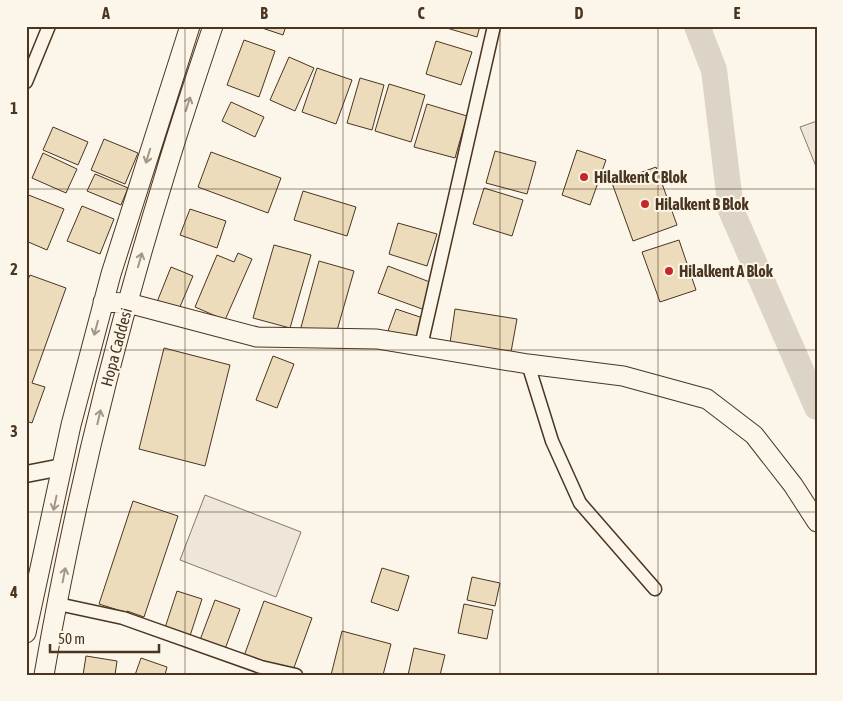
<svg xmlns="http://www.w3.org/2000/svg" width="843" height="701" viewBox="0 0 843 701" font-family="'Asap Condensed',sans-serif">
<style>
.green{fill:#ede6d9;stroke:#887966}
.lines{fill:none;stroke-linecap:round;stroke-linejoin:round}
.river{stroke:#dcd4c6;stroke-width:26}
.building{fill:#ecdcbc;stroke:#4a3520}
.minor-casing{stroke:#4a3520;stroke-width:15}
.tertiary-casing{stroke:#4a3520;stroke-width:19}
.secondary-casing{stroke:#4a3520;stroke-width:21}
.minor{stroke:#fbf6e9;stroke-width:12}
.tertiary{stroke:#fbf6e9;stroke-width:16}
.secondary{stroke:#fbf6e9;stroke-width:19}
.oneway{stroke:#a29684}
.grid{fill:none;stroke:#4a3520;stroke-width:1;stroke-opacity:0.55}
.poi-dot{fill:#c62828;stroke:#fbf6e9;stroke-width:2}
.labels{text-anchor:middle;stroke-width:4;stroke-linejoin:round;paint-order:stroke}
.poi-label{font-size:16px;font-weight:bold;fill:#4a3520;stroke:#fbf6e9;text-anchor:start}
.street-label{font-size:16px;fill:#4a3520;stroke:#fbf6e9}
.neatline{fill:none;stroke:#4a3520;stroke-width:2}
.grid-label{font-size:16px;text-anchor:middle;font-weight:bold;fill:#4a3520}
</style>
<rect width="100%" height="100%" fill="#fbf6e9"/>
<path class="green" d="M 817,121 L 817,169 L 800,127 Z
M 205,495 L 301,532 L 276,597 L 180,560 Z"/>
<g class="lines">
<path class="river" d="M 697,26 L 714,70 L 731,210 L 817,407"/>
</g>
<path class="building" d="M 256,26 L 286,26 L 283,35 Z
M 440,26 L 480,26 L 477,37 Z
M 244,40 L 275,51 L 259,97 L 227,85 Z
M 436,41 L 472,52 L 461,85 L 426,74 Z
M 289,57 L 314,68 L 295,111 L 270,100 Z
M 317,68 L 352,80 L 336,124 L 302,112 Z
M 360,78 L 384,85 L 372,130 L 347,123 Z
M 389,84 L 425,95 L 411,142 L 375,131 Z
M 231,102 L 264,117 L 255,137 L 222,121 Z
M 427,104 L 467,116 L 455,158 L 414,147 Z
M 53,127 L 88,142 L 78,165 L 43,150 Z
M 104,139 L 138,153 L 125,184 L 91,170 Z
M 577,150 L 606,160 L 590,205 L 562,195 Z
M 495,151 L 536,162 L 527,194 L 486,183 Z
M 211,152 L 281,178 L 268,213 L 198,187 Z
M 43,153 L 77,169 L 66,193 L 32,178 Z
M 656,167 L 677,225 L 633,241 L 612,183 Z
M 95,174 L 128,188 L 121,205 L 87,191 Z
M 484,188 L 523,200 L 512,236 L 473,224 Z
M 303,191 L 356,207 L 347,236 L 294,220 Z
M 26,194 L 64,209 L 47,250 L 26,241 Z
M 82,206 L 114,219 L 100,254 L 67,241 Z
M 190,209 L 226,221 L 217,248 L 180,235 Z
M 398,223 L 437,234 L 427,266 L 389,254 Z
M 679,240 L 696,290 L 660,302 L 642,252 Z
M 274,245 L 311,255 L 290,328 L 253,318 Z
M 238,253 L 252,259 L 225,320 L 195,307 L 217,255 L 234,262 Z
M 319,261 L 354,271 L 334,341 L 300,331 Z
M 388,266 L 435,284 L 425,310 L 378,293 Z
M 171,267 L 193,276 L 174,321 L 153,312 Z
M 30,275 L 66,288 L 32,383 L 45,387 L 32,423 L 26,421 L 26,284 Z
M 396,309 L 423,318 L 413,348 L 385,339 Z
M 455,309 L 517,319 L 511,352 L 450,343 Z
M 164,348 L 230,365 L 205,466 L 139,449 Z
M 273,356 L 294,364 L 277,408 L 256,400 Z
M 133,501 L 178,516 L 144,617 L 127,611 L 125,619 L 116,616 L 118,610 L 99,604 Z
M 382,568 L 409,576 L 398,611 L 371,602 Z
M 472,577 L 500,583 L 495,606 L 467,600 Z
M 177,591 L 202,599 L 187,645 L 162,637 Z
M 215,600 L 240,609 L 222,657 L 197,648 Z
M 264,601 L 312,618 L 292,673 L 244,656 Z
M 464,604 L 493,610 L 487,639 L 458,633 Z
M 342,631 L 391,644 L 383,675 L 331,675 Z
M 414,648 L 445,655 L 440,675 L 408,675 Z
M 86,656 L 117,661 L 115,675 L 83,675 Z
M 141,658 L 167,667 L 165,675 L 135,675 Z"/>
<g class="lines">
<defs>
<path id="minor" d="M 26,82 L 49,26
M 421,346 L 494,26
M 528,364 L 552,441 L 580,503 L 655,589
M 58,604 L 123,618 L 261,667 L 296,675"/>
<path id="tertiary" d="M 26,474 L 62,467"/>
<path id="secondary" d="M 103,302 L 128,303 L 257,337 L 377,339 L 528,364 L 623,376 L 707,399 L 754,435 L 793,485 L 817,522
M 26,633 L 71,425 L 111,274 L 190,26
M 44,675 C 73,507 114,340 164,178 C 179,127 196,77 213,26"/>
</defs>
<use href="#minor" class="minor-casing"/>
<use href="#tertiary" class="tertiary-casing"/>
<use href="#secondary" class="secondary-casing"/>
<use href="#minor" class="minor"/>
<use href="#tertiary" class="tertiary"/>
<use href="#secondary" class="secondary"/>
</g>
<defs><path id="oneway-shaft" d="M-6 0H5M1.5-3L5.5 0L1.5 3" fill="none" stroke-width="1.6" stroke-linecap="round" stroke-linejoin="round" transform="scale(1.25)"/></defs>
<g class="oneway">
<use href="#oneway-shaft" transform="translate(188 104) rotate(-72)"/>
<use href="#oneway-shaft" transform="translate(148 156) rotate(107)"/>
<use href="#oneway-shaft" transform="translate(140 260) rotate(-74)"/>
<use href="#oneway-shaft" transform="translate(96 328) rotate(105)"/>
<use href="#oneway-shaft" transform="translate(99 417) rotate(-77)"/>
<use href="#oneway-shaft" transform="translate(55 503) rotate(102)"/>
<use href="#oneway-shaft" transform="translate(64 575) rotate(-79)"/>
</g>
<path class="grid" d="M 185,26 L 185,675M 343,26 L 343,675M 500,26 L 500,675M 658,26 L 658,675M 26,189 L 817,189M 26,350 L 817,350M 26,512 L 817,512"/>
<g class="poi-dot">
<circle cx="584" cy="177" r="5"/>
<circle cx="645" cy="204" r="5"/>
<circle cx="669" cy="271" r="5"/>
</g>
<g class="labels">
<g class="poi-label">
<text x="594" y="183">Hilalkent C Blok</text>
<text x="655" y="210">Hilalkent B Blok</text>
<text x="679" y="277">Hilalkent A Blok</text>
</g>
<g class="street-label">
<text transform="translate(116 347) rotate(-75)" y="6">Hopa Caddesi</text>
</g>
</g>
<rect width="843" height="701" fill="none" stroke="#fbf6e9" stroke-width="55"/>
<path d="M50 644v8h109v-8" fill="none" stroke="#4a3520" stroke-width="2.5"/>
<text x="58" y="644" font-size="15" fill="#4a3520" stroke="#fbf6e9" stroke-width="4" paint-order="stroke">50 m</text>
<rect x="28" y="28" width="788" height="646" class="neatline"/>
<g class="grid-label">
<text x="106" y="19">A</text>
<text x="264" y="19">B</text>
<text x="421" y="19">C</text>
<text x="579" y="19">D</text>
<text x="737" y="19">E</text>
<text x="14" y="114">1</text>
<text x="14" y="275">2</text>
<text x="14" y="437">3</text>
<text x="14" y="598">4</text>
</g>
</svg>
